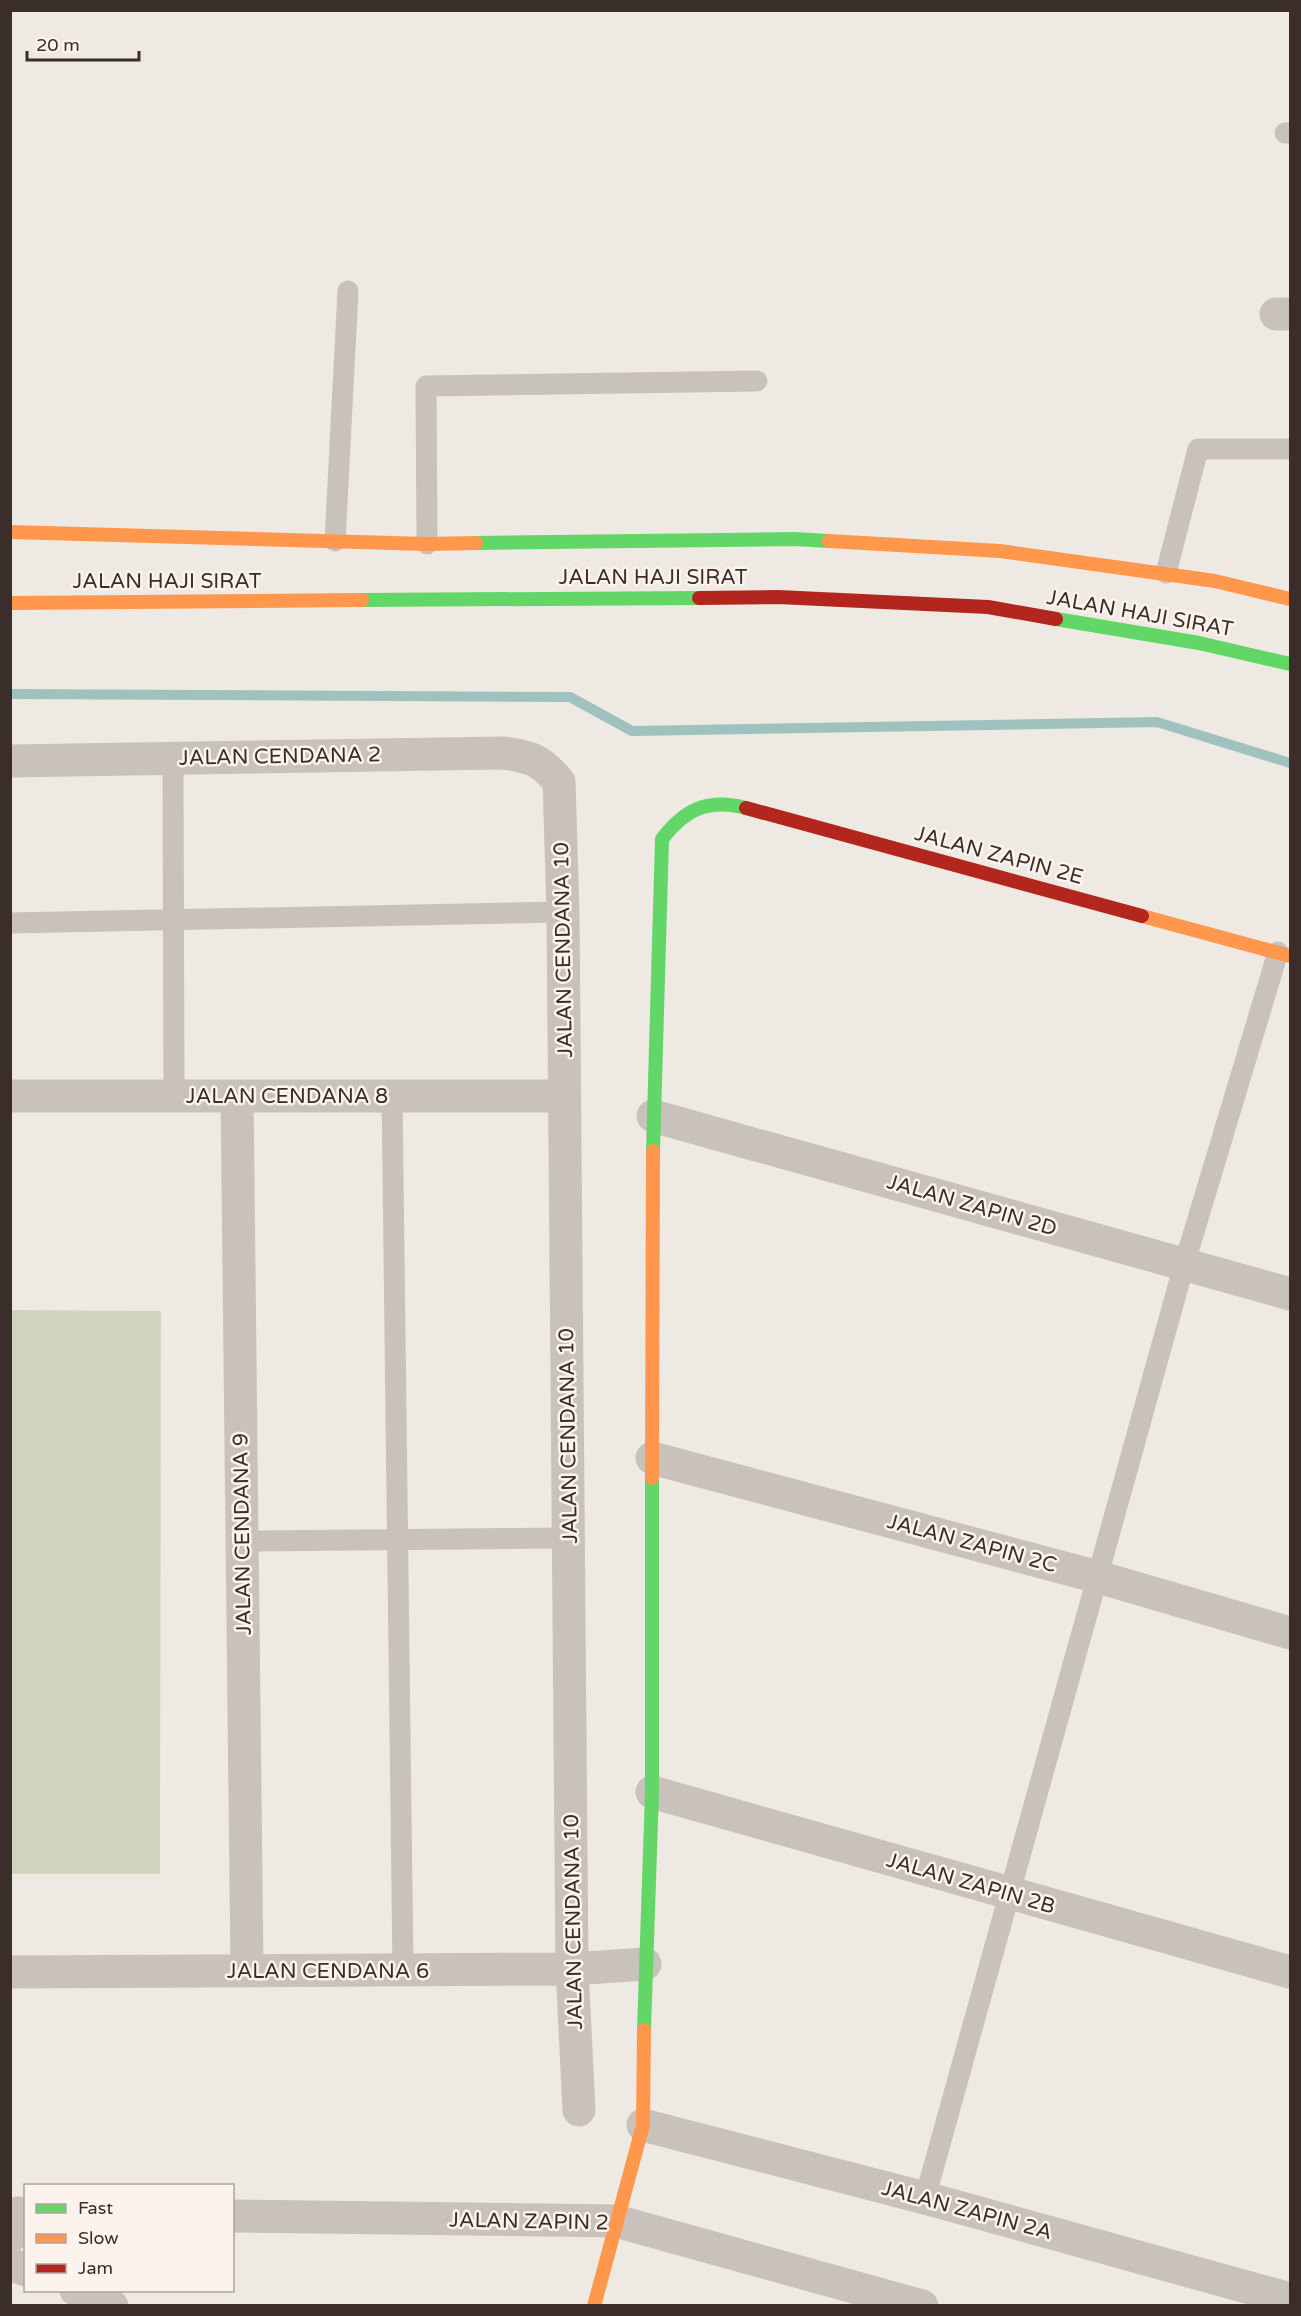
<svg xmlns="http://www.w3.org/2000/svg" width="1301" height="2316" viewBox="0 0 1301 2316" font-family="'Varela Round',sans-serif">
<style>
.green{fill:#d2d5be}
.lines{fill:none;stroke-linecap:round;stroke-linejoin:round}
.stream{stroke:#9fc2be;stroke-width:10}
.lane{stroke:#c9c1bc;stroke-width:21}
.street{stroke:#c9c1bc;stroke-width:33}
.fast{stroke:#63d668;stroke-width:14}
.slow{stroke:#ff974d;stroke-width:14}
.jam{stroke:#b3261e;stroke-width:14}
.labels{text-anchor:middle;stroke-width:5;stroke-linejoin:round;paint-order:stroke}
.street-label{font-size:21px;fill:#3a2d2a;stroke:#fbf3ec}
</style>
<rect width="100%" height="100%" fill="#efe9e4"/>
<path class="green" d="M 11,1310 L 161,1311 L 160,1874 L 11,1874 Z"/>
<g class="lines">
<path class="stream" d="M 10,694 L 570,697 L 632,731 L 1157,722 L 1290,763"/>
<path class="lane" d="M 1285,133 L 1290,133
M 335,541 L 348,291
M 427,544 L 426,386 L 757,381
M 1166,573 L 1198,449 L 1290,449
M 173,757 L 174,1096
M 10,923 L 563,912
M 392,1096 L 403,1971
M 242,1541 L 569,1538
M 925,2198 L 1184,1265 L 1278,952"/>
<path class="street" d="M 1276,314 L 1290,314
M 10,761 L 502,753 C 530,756 541,760 559,782 L 563,912 L 572,1969 L 579,2110
M 10,1096 L 564,1096
M 237,1096 L 247,1971
M 653,1116 L 1290,1294
M 652,1458 L 1098,1577 L 1290,1633
M 652,1792 L 1290,1972
M 10,1972 L 572,1969 L 645,1964
M 643,2125 L 925,2198 L 1290,2299
M 232,2216 L 616,2221 L 922,2306
M 10,2237 L 18,2213
M 10,2264 L 26,2270
M 76,2290 L 112,2306"/>
<path class="fast" d="M 476,543 L 794,539 L 829,541
M 362,600 L 699,598
M 1056,619 L 1199,643 L 1290,664
M 653,1151 L 662,839 C 685,809 708,798 746,808
M 644,2030 L 652,1792 L 652,1478"/>
<path class="slow" d="M 10,532 L 427,544 L 476,543
M 829,541 L 1000,551 L 1215,581 L 1290,599
M 10,603 L 362,600
M 1142,916 L 1290,956
M 652,1478 L 653,1151
M 594,2306 L 643,2125 L 644,2030"/>
<path class="jam" d="M 699,598 L 778,597 L 988,607 L 1056,619
M 746,808 L 1142,916"/>
</g>
<g class="labels">
<g class="street-label">
<text x="653" y="584">JALAN HAJI SIRAT</text>
<text x="167" y="588">JALAN HAJI SIRAT</text>
<text transform="translate(1140 613) rotate(10)" y="7">JALAN HAJI SIRAT</text>
<text transform="translate(280 756) rotate(-1)" y="7">JALAN CENDANA 2</text>
<text transform="translate(999 855) rotate(15)" y="7">JALAN ZAPIN 2E</text>
<text transform="translate(563 950) rotate(-91)" y="7">JALAN CENDANA 10</text>
<text x="287" y="1103">JALAN CENDANA 8</text>
<text transform="translate(972 1205) rotate(16)" y="7">JALAN ZAPIN 2D</text>
<text transform="translate(568 1436) rotate(-91)" y="7">JALAN CENDANA 10</text>
<text transform="translate(242 1534) rotate(-91)" y="7">JALAN CENDANA 9</text>
<text transform="translate(972 1543) rotate(15)" y="7">JALAN ZAPIN 2C</text>
<text transform="translate(971 1883) rotate(16)" y="7">JALAN ZAPIN 2B</text>
<text transform="translate(573 1922) rotate(-91)" y="7">JALAN CENDANA 10</text>
<text x="328" y="1978">JALAN CENDANA 6</text>
<text transform="translate(967 2210) rotate(15)" y="7">JALAN ZAPIN 2A</text>
<text transform="translate(529 2221) rotate(1)" y="7">JALAN ZAPIN 2</text>
</g>
</g>
<rect width="1301" height="2316" fill="none" stroke="#3a2d2a" stroke-width="24"/>
<rect x="24" y="2184" width="210" height="108" fill="#fbf3ec" stroke="#aea49e" stroke-width="1.5"/>
<rect x="36" y="2204" width="30" height="9" fill="#63d668" stroke="#aea49e" stroke-width="1.5"/>
<text x="78" y="2214" font-size="18" fill="#3a2d2a">Fast</text>
<rect x="36" y="2234" width="30" height="9" fill="#ff974d" stroke="#aea49e" stroke-width="1.5"/>
<text x="78" y="2244" font-size="18" fill="#3a2d2a">Slow</text>
<rect x="36" y="2264" width="30" height="9" fill="#b3261e" stroke="#aea49e" stroke-width="1.5"/>
<text x="78" y="2274" font-size="18" fill="#3a2d2a">Jam</text>
<path d="M27 51v9h112v-9" fill="none" stroke="#3a2d2a" stroke-width="3"/>
<text x="36" y="51" font-size="18" fill="#3a2d2a" stroke="#fbf3ec" stroke-width="4.5" paint-order="stroke">20 m</text>
</svg>
